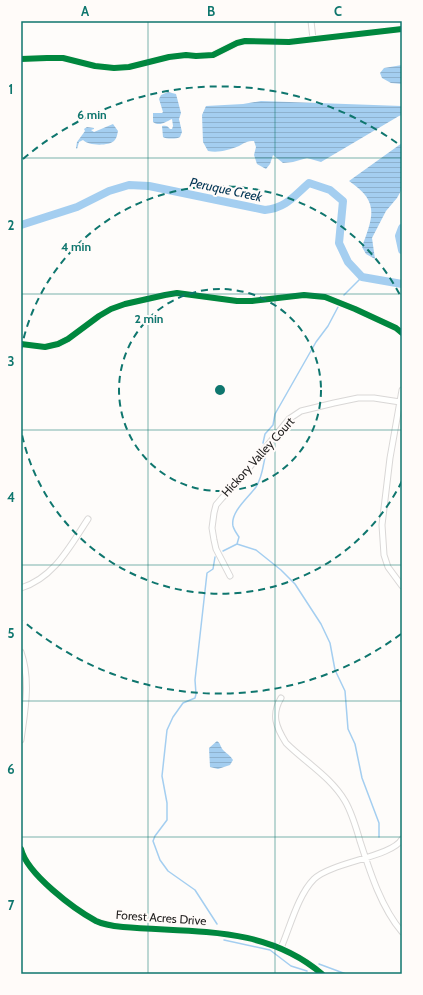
<svg xmlns="http://www.w3.org/2000/svg" width="423" height="995" viewBox="0 0 423 995" font-family="Cabin,sans-serif">
<style>
.water{fill:url(#water-rules)}
.lines{fill:none;stroke-linecap:round;stroke-linejoin:round}
.stream{stroke:#a4cef0;stroke-width:1.5}
.river{stroke:#a4cef0;stroke-width:8}
.street-casing{stroke:#d9d7d6;stroke-width:7}
.street{stroke:#fffffe;stroke-width:5}
.cycleway-casing{stroke:#fffbf9;stroke-width:8}
.cycleway{stroke:#00873e;stroke-width:6}
.grid{fill:none;stroke:#0f766e;stroke-width:1;stroke-opacity:0.55}
.ring{fill:none;stroke:#0f766e;stroke-width:2;stroke-dasharray:7 5}
.labels{text-anchor:middle;stroke-width:4;stroke-linejoin:round;paint-order:stroke}
.street-label{font-size:12px;fill:#242322;stroke:#fffbf9}
.water-label{font-size:13px;font-style:italic;fill:#013453;stroke:#fffbf9}
.centre{fill:#0f766e;stroke:#fffbf9;stroke-width:2}
.ring-label{font-size:12px;text-anchor:middle;font-weight:bold;fill:#0f766e;stroke:#fffbf9;stroke-width:4;stroke-linejoin:round;paint-order:stroke}
.neatline{fill:none;stroke:#0f766e;stroke-width:1.5}
.grid-label{font-size:13px;text-anchor:middle;font-weight:bold;fill:#0f766e}
</style>
<defs>
<pattern id="water-rules" width="6" height="5" patternUnits="userSpaceOnUse"><rect width="6" height="5" fill="#a4cef0"/><path d="M0 2.5h6" fill="none" stroke="#8db1ce"/></pattern>
</defs>
<rect width="100%" height="100%" fill="#fefcfa"/>
<path class="water" d="M 402,65 L 402,84 L 391,83 L 382,78 L 380,73 L 384,68 Z
M 168,92 L 176,94 L 181,113 L 179,119 L 182,132 L 180,137 C 177,139 166,139 163,137 L 162,126 C 166,125 168,126 170,129 L 172,129 L 173,126 L 172,119 C 165,122 160,127 153,122 L 153,113 L 162,113 L 163,112 L 159,99 L 161,95 Z
M 261,101 L 402,106 L 402,115 L 399,116 L 321,162 L 307,158 L 293,162 L 283,163 L 273,155 L 270,164 L 266,169 L 257,164 L 254,155 L 256,147 L 254,141 C 247,141 244,143 239,146 C 228,150 219,153 208,151 L 203,142 L 202,115 L 206,106 L 243,104 Z
M 113,124 L 118,131 C 117,135 117,138 114,141 C 109,146 88,146 83,140 L 79,142 L 77,149 L 76,148 L 77,142 L 85,131 L 84,129 L 87,127 L 94,128 L 94,129 L 91,130 L 94,132 Z
M 402,143 L 402,189 L 397,198 L 386,211 L 372,238 L 375,259 L 366,254 L 362,247 C 373,216 380,202 349,181 Z
M 217,741 C 221,744 220,746 223,750 C 226,753 230,755 233,760 L 230,765 L 218,769 L 210,767 L 209,748 Z"/>
<g class="lines">
<path class="stream" d="M 401,285 L 402,284
M 344,295 L 362,277
M 263,443 L 265,434 L 273,425 L 275,414 L 316,342 L 328,326 L 338,307
M 237,544 L 239,537 C 237,534 234,530 233,526 C 230,512 249,497 256,487 C 262,478 263,467 265,457
M 223,551 L 237,544 L 256,550 L 281,570 L 295,584 L 321,624 L 330,643 L 335,670 L 345,691 L 348,729 L 355,744 L 362,778 L 379,823 L 379,837
M 215,557 L 213,569 L 207,573 L 195,680 L 196,694 L 195,698 L 183,703 L 173,717 L 167,730 L 162,776 L 167,803 L 167,820 L 155,836 L 153,841 L 160,860 L 168,871 L 195,890 L 217,924
M 224,940 L 270,950 L 291,966 L 307,971
M 319,964 L 346,974"/>
<path class="river" d="M 21,225 L 77,207 L 109,191 L 129,185 L 149,186 L 265,210 C 286,208 294,196 309,183 L 330,190 L 343,201 L 339,243 L 348,262 L 362,277 L 402,284
M 402,228 L 399,236 L 402,250"/>
<defs>
<path id="street" d="M 311,21 L 313,39
M 21,59 L 47,58 L 63,58 L 95,66 L 114,68 L 129,67 L 169,57 L 186,55 L 196,56 L 213,55 L 237,43 L 245,41 L 289,42 L 402,29
M 21,344 L 45,347 L 58,344 L 68,339 L 99,316 L 111,309 L 125,304 L 165,295 L 177,293 L 237,301 L 252,301 L 304,295 L 325,297 L 355,309 L 396,328 L 402,333
M 402,390 L 390,458 L 382,525 L 384,555 L 388,567 L 402,586
M 230,576 L 216,549 L 214,540 L 212,528 L 214,513 L 216,505 L 222,498 L 240,479 L 289,419 L 301,411 L 334,403 L 358,398 L 374,398 L 400,402
M 21,588 C 54,578 70,546 88,519
M 21,652 C 31,681 25,710 21,740
M 281,698 C 271,715 276,727 286,743 C 305,762 331,777 345,801 C 352,813 356,827 360,841 C 370,872 381,907 402,932
M 21,849 C 27,874 74,909 96,921 C 104,925 113,926 123,927 C 193,933 265,925 322,974
M 281,948 C 290,927 298,895 314,879 C 332,862 392,857 402,839"/>
</defs>
<use href="#street" class="street-casing"/>
<use href="#street" class="street"/>
<defs>
<path id="cycleway" d="M 21,59 L 47,58 L 63,58 L 95,66 L 114,68 L 129,67 L 169,57 L 186,55 L 196,56 L 213,55 L 237,43 L 245,41 L 289,42 L 402,29
M 21,344 L 45,347 L 58,344 L 68,339 L 99,316 L 111,309 L 125,304 L 165,295 L 177,293 L 237,301 L 252,301 L 304,295 L 325,297 L 355,309 L 396,328 L 402,333
M 21,849 C 27,874 74,909 96,921 C 104,925 113,926 123,927 C 193,933 265,925 322,974"/>
</defs>
<use href="#cycleway" class="cycleway-casing"/>
<use href="#cycleway" class="cycleway"/>
</g>
<path class="grid" d="M 148,21 L 148,974M 275,21 L 275,974M 21,158 L 402,158M 21,294 L 402,294M 21,430 L 402,430M 21,565 L 402,565M 21,701 L 402,701M 21,837 L 402,837"/>
<g class="ring">
<circle cx="220" cy="390" r="101"/>
<path d="M402 481A203 203 0 0 1 21 430M21 350A203 203 0 0 1 402 299"/>
<path d="M401 634A304 304 0 0 1 23 621M23 159A304 304 0 0 1 401 146"/>
</g>
<g class="labels">
<g class="street-label">
<text transform="translate(258 457) rotate(-48)" y="4">Hickory Valley Court</text>
<text transform="translate(161 918) rotate(4)" y="4">Forest Acres Drive</text>
</g>
<g class="water-label">
<text transform="translate(226 189) rotate(12)" y="5">Peruque Creek</text>
</g>
</g>
<circle cx="220" cy="390" r="6" class="centre"/>
<g class="ring-label">
<text x="92" y="119">6 min</text>
<text x="76" y="251">4 min</text>
<text x="149" y="323">2 min</text>
</g>
<rect width="423" height="995" fill="none" stroke="#fffbf9" stroke-width="44"/>
<rect x="22" y="22" width="379" height="951" class="neatline"/>
<g class="grid-label">
<text x="85" y="16">A</text>
<text x="211" y="16">B</text>
<text x="338" y="16">C</text>
<text x="11" y="94">1</text>
<text x="11" y="230">2</text>
<text x="11" y="366">3</text>
<text x="11" y="502">4</text>
<text x="11" y="638">5</text>
<text x="11" y="774">6</text>
<text x="11" y="910">7</text>
</g>
</svg>
